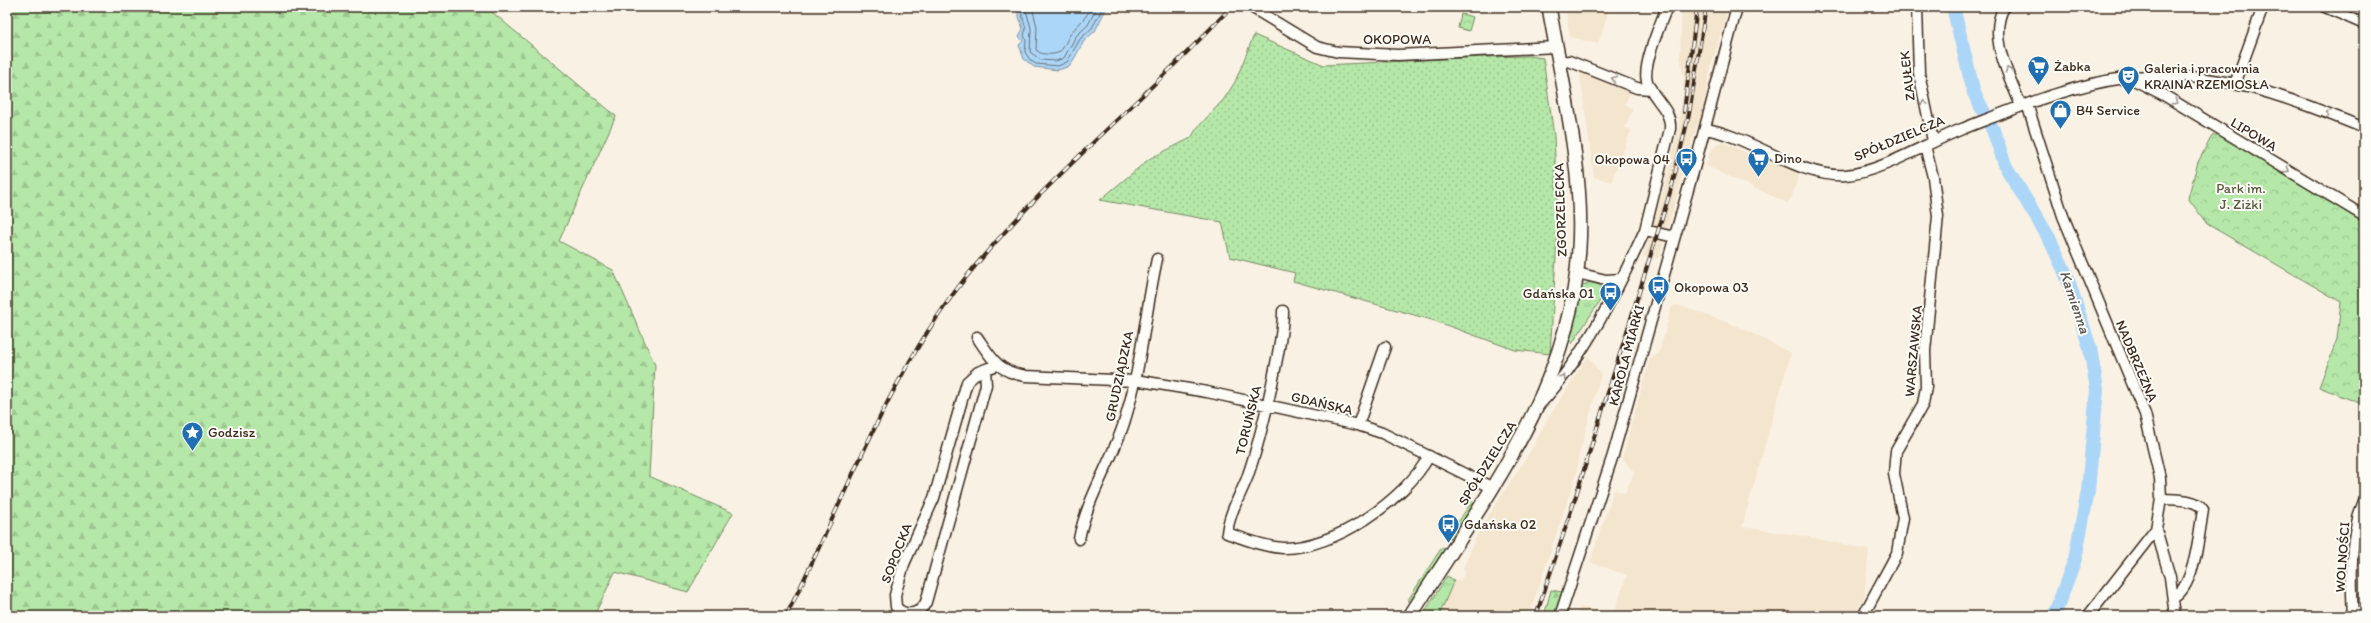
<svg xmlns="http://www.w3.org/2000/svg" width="2371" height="623" viewBox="0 0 2371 623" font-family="Itim,sans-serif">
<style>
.built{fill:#f4e5ce}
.grass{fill:url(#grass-tufts);stroke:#788863}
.forest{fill:url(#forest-firs);stroke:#788863}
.park{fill:url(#park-crowns);stroke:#788863}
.garden{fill:url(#garden-dots);stroke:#788863}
.water{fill:#acd6f7;stroke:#7f91a0}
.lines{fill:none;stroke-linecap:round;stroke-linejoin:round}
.shore{stroke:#686f75;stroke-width:1}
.river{stroke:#acd6f7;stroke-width:14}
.minor-casing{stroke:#3b2a1e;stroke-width:13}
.major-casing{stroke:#3b2a1e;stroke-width:16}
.minor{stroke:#fdfcf7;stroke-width:10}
.major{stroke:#fdfcf7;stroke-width:13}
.rail-casing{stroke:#3b2a1e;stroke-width:4}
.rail{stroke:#fdfcf7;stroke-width:2.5;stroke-dasharray:8;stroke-linecap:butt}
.oneway{stroke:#9c938a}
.labels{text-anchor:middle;stroke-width:4;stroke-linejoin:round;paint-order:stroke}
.street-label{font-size:14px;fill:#3b2a1e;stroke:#fdfcf7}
.poi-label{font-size:14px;fill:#3b2a1e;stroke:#fdfcf7;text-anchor:start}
.park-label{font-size:14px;fill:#595940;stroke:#fdfcf7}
.water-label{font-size:15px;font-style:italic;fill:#575554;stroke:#fdfcf7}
</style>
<defs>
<pattern id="grass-tufts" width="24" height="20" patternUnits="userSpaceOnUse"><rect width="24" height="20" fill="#b4e7a8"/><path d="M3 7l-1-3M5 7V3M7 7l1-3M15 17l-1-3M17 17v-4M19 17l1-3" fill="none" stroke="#9cc690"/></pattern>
<pattern id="forest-firs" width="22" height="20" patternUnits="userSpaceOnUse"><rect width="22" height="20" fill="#b4e7a8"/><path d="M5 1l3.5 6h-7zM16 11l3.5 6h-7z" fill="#9cc690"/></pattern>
<pattern id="park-crowns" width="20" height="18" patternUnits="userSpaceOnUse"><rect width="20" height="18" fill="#b4e7a8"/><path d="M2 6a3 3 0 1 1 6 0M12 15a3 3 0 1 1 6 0" fill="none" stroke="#9cc690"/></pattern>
<pattern id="garden-dots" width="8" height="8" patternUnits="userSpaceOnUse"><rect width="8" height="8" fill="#b4e7a8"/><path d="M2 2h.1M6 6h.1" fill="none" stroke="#9cc690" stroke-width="1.8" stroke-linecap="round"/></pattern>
</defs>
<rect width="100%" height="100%" fill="#f9f2e4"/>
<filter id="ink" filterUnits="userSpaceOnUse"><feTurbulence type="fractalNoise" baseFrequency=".025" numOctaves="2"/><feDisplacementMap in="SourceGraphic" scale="8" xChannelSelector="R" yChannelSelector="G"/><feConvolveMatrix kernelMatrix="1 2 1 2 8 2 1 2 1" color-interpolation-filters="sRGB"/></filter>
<g filter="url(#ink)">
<path class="built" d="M 1565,7 L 1610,7 L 1598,44 L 1570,37 Z
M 1682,7 L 1729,7 L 1711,67 L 1700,125 L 1697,125 L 1659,258 L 1643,257 L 1662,195 L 1679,127 L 1684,81 L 1680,55 Z
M 1579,68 L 1632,89 L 1625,104 L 1633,109 L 1625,127 L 1631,131 L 1611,182 L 1594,177 Z
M 1718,143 L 1725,143 L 1764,160 L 1765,157 L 1800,172 L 1791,199 L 1787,203 L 1706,166 L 1710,152 Z
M 1678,305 L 1737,326 L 1791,353 L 1742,527 L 1803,536 L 1869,550 L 1864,597 L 1854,616 L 1577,616 L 1580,607 L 1614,613 L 1627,575 L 1590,562 L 1614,490 L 1625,493 L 1634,473 L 1622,458 L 1650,358 L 1659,352 L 1672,306 Z
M 1588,356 L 1601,374 L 1579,454 L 1576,475 L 1529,616 L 1439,616 L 1454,580 L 1460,582 L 1465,572 L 1463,568 L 1479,530 L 1532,449 L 1544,425 Z"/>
<path class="grass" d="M 1589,282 L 1600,285 L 1603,296 L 1572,344 L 1570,338 L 1580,293 L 1582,286 Z
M 1472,501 L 1475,502 L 1451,539 L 1449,536 Z
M 1442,547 L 1446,548 L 1411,603 L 1408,600 Z
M 1447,576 L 1454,580 L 1439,616 L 1422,616 Z"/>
<path class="forest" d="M 7,7 L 486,7 L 616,116 L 559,241 L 613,270 L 655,365 L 649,476 L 733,513 L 688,592 L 615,572 L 594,616 L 7,616 Z
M 1551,590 L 1562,592 L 1554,616 L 1544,616 Z"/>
<path class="park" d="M 1461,14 L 1473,17 L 1469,31 L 1458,28 Z
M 2213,134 L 2216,136 L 2218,134 L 2364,221 L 2364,405 L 2319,387 L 2337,339 L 2341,302 L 2207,224 L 2188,198 L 2198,162 Z"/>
<path class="garden" d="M 1254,35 L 1324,65 L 1483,57 L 1530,56 L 1543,58 L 1554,136 L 1558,225 L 1550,354 L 1515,350 L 1432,320 L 1293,281 L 1295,273 L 1230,257 L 1222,222 L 1100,200 L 1149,159 L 1191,138 L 1197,128 L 1224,99 L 1235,82 Z"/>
<path class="water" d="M 1016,7 L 1107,7 L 1095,31 L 1084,41 L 1070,66 L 1058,70 L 1034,67 L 1024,59 L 1019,45 L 1023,41 L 1019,36 L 1023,29 Z"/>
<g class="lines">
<path class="shore" d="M 1020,7 L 1026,29 L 1024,35 L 1026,41 L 1025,52 L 1030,60 L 1036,64 L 1058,66 L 1067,62 L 1080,39 L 1092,28 L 1103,7
M 1025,7 L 1031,28 L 1030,52 L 1041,60 L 1056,61 L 1064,58 L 1076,36 L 1088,25 L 1097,7
M 1032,7 L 1037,27 L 1036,50 C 1040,53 1042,54 1047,54 C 1065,56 1063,43 1072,32 C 1079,23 1087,18 1091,7"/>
<path class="river" d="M 1953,7 L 1974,93 L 1993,130 L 2006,167 L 2049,238 L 2066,274 L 2090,348 L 2097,389 L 2088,491 L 2075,559 L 2054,616"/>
<defs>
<path id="minor" d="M 1251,7 L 1317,47 L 1338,52 L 1398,55 L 1556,47
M 1917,7 L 1919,73 L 1933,141
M 2004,7 C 1987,38 2010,76 2021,106
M 2325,7 L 2364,24
M 1558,62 L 1569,61 L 1637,88 L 1651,89
M 2130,78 L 2162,94 L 2364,216
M 2235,84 L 2263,7
M 2027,104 L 2063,216 L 2145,414 L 2160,478 L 2161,499 L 2156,529 L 2088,616
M 1705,129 C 1751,136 1801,179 1846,175 C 1881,172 1929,142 1962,129 C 2014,109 2070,85 2125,78 C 2209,66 2288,97 2364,128
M 1645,230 L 1670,129 C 1672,109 1652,99 1647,81 C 1642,66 1661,22 1667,7
M 1577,273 L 1606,280 L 1621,279
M 1283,311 C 1283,333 1278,353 1274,374 C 1267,409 1259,444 1247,478 C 1240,496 1229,513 1227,533 C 1245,539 1264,547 1283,548 C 1334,549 1405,500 1429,456
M 977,337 C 992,359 998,372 1026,376 L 1135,381
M 985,370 L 986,385 L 926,602 C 920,615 905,617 896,607 L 895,595 L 904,564 L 934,498 L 967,382 L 978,372 L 997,365
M 1135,380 L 1207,392 L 1358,425 L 1382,433 L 1491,487
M 1539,405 C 1584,358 1618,289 1645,230 L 1674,237
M 1358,425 L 1385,347
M 2161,499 C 2173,500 2197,498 2203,510 C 2199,533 2195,587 2173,598
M 2156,529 L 2170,577 L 2175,616
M 1079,539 C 1087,498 1111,463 1124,423 C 1141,370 1145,313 1157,259
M 1560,616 L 1613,455 L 1695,165 L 1737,7
M 1863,616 L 1897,553 L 1903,518 L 1894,474 L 1895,461 L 1896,451 L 1923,404 L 1926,387 L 1925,351 L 1938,216 L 1933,177 L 1925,146
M 2353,616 C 2351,579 2349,536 2364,501"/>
<path id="major" d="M 1410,616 C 1483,500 1571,390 1579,248 C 1584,171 1562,83 1549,7"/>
</defs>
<use href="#minor" class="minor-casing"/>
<use href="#major" class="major-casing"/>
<use href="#minor" class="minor"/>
<use href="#major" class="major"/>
<defs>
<path id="rail" d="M 1684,112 L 1697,7
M 786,616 C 844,503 884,383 963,281 C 1043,180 1144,101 1231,7
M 1536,616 L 1574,502 L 1672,186 L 1689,114 L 1706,7"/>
</defs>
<use href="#rail" class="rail-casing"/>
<use href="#rail" class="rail"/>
</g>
<defs><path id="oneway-chevron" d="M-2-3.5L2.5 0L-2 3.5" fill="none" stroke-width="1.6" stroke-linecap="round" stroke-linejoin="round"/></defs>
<g class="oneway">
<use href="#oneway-chevron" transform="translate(2008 70) rotate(-109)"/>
<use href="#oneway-chevron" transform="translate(1614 79) rotate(-158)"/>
<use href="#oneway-chevron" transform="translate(2175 102) rotate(32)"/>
<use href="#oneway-chevron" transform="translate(1924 103) rotate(-101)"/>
<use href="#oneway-chevron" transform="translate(2328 113) rotate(-157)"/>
<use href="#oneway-chevron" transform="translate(2287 170) rotate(32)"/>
<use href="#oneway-chevron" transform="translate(1563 377) rotate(-57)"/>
</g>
</g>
<defs>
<symbol id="supermarket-pin" viewBox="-11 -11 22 30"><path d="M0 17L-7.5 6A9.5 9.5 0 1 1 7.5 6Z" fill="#1f6fb2" stroke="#fdfcf7"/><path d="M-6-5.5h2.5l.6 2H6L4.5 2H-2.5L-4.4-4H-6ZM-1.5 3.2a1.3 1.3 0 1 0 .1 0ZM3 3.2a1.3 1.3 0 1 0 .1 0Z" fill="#fff"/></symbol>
<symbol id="theatre-pin" viewBox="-11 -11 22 30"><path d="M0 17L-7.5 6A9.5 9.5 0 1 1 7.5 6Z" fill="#1f6fb2" stroke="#fdfcf7"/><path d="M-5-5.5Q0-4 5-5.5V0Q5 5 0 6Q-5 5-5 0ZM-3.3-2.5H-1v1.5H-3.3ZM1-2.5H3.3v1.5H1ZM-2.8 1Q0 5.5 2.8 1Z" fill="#fff"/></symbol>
<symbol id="shop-pin" viewBox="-11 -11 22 30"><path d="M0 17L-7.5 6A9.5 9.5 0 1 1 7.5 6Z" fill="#1f6fb2" stroke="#fdfcf7"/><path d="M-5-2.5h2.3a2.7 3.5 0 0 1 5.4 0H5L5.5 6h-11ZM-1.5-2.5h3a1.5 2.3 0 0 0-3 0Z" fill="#fff"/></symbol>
<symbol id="bus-pin" viewBox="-11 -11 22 30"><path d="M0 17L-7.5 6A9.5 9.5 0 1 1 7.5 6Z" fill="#1f6fb2" stroke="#fdfcf7"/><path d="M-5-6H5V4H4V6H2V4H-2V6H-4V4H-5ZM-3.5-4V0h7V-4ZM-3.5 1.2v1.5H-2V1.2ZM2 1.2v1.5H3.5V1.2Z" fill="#fff"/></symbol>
<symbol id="sight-pin" viewBox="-11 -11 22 30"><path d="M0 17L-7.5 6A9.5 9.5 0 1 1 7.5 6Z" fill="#1f6fb2" stroke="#fdfcf7"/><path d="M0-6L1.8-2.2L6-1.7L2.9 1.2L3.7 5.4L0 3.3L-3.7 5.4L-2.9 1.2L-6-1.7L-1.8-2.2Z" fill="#fff"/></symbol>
</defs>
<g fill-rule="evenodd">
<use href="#supermarket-pin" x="2026" y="54" width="25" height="34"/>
<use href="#theatre-pin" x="2116" y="64" width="25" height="34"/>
<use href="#shop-pin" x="2048" y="98" width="25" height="34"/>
<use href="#supermarket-pin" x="1746" y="146" width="25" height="34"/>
<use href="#bus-pin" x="1674" y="146" width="25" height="34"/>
<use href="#bus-pin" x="1646" y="274" width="25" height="34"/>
<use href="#bus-pin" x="1598" y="280" width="25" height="34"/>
<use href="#sight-pin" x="180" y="420" width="25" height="34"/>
<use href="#bus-pin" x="1436" y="512" width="25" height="34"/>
</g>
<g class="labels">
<g class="street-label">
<text x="1397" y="44">OKOPOWA</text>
<text transform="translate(1907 76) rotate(-97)" y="5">ZAUŁEK</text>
<text transform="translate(2254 134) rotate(31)" y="5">LIPOWA</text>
<text transform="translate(1899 138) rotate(-23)" y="5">SPÓŁDZIELCZA</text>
<text transform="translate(1560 210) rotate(-92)" y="5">ZGORZELECKA</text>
<text transform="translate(1913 351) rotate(-85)" y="5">WARSZAWSKA</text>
<text transform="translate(1626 355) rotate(-75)" y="5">KAROLA MIARKI</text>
<text transform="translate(2137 361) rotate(67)" y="5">NADBRZEŻNA</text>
<text transform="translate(1119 376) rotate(-78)" y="5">GRUDZIĄDZKA</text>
<text transform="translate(1322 403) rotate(13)" y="5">GDAŃSKA</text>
<text transform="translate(1248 420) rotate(-76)" y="5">TORUŃSKA</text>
<text transform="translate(1487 463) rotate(-58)" y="5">SPÓŁDZIELCZA</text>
<text transform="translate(896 553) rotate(-69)" y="5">SOPOCKA</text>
<text transform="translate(2342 557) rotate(-86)" y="5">WOLNOŚCI</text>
</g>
<g class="poi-label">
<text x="2054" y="71">Żabka</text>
<text x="2144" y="73">Galeria i pracownia<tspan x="2144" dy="16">KRAINA RZEMIOSŁA</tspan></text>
<text x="2076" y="115">B4 Service</text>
<text x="1774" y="163">Dino</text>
<text x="1670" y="164" text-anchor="end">Okopowa 04</text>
<text x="1674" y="292">Okopowa 03</text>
<text x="1594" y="298" text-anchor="end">Gdańska 01</text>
<text x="208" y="437">Godzisz</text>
<text x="1464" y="529">Gdańska 02</text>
</g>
<g class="park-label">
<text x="2241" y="193">Park im.<tspan x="2241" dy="16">J. Ziżki</tspan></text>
</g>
<g class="water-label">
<text transform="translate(2075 302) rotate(71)" y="5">Kamienna</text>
</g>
</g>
<rect width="2371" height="623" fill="none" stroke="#fdfcf7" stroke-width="24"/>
<rect x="12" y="12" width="2347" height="599" fill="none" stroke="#3b2a1e" stroke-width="1.5" filter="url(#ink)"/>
</svg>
